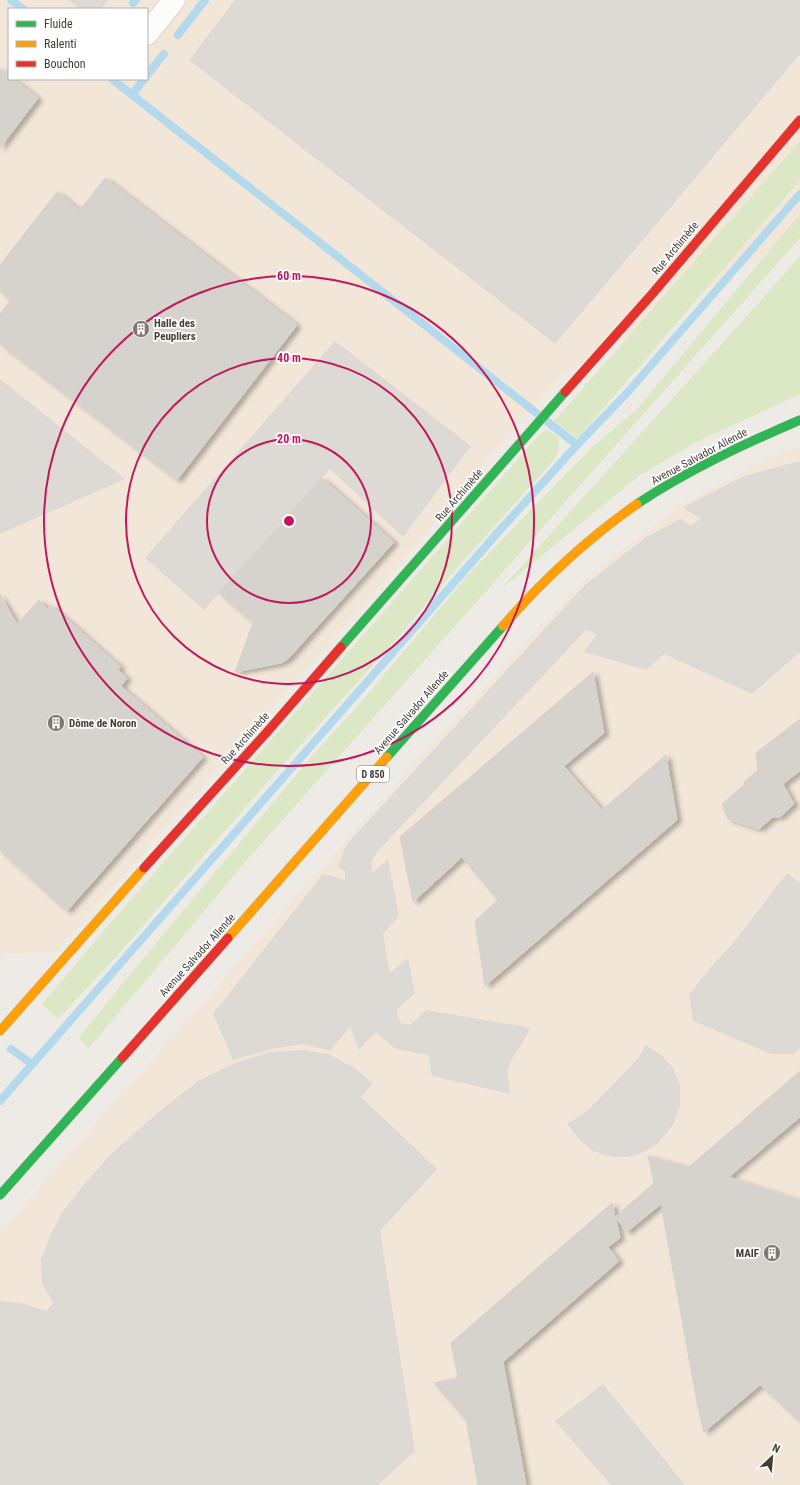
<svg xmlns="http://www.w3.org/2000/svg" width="800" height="1485" viewBox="0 0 800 1485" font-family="'Roboto Condensed',sans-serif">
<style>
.commercial{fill:#f1e6d8;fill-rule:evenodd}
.green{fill:#dce8c5}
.parking{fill:#dddad6}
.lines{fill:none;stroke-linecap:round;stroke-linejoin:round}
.stream{stroke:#b5d9ec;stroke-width:8}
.building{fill:#d6d2cd;stroke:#d6d2cc;filter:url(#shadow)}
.street-casing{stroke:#cac7c2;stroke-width:23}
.fast-casing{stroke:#cfcabe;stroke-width:10}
.slow-casing{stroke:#cfcabe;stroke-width:10}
.jam-casing{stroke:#cfcabe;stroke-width:10}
.street{stroke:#fcfcfb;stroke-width:22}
.fast{stroke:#30b455;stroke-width:9}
.slow{stroke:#ff9f0a;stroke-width:9}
.jam{stroke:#e5322d;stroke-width:9}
.ring{fill:none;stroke:#c2185b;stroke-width:2}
.labels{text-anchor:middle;stroke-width:3.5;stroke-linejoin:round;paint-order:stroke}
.shield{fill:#fff;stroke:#7b7670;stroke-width:1}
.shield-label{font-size:10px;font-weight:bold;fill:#433c33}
.street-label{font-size:11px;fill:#433c33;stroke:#fff}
.poi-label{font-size:11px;font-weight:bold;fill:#433c33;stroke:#fff;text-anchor:start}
.centre{fill:#c2185b;stroke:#fff;stroke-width:2}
.ring-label{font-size:12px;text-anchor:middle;font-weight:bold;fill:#c2185b;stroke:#fff;stroke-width:3.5;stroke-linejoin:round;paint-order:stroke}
</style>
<defs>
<filter id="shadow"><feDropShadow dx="4.5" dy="2.5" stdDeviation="2" flood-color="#0004"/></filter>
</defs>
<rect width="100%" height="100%" fill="#eeebe6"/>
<path class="commercial" d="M 0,0 L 800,0 L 800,234 L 564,374 L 489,458 L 418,543 L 57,951 L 4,954 L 0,958 ZM 9,9 L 147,9 L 147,79 L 9,79 Z
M 800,446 L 800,1485 L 0,1485 L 0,1232 L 417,760 L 582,582 L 678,506 L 773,457 Z"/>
<path class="green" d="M 800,141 L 800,180 L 577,439 L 554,421 Z
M 800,214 L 800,238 L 247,860 L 89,1048 L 79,1038 L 109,1000 L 311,757 L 363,700 L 468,575 L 590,449 L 637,409 Z
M 800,256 L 800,394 L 693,444 L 640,475 L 500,590 C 600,478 701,368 800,256 Z
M 546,430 L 553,433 L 559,439 L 559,450 L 553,461 L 464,560 L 387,650 L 284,763 L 115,958 L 58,1019 L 42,1004 L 119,913 L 539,435 Z"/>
<path class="parking" d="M 68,0 L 108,0 L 101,9 L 80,9 Z
M 235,0 L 800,0 L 800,54 L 555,344 L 189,60 Z
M 335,341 L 471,446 L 403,537 L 330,469 L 204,610 L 145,558 Z
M 0,379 L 125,479 L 0,534 Z
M 800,461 L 800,652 L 752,694 L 664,654 L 646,670 L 584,652 L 597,634 L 586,630 L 378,851 L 372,861 L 372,873 L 388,859 L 399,916 L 383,934 L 390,973 L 408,958 L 415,993 L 397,1009 L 398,1017 L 401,1023 L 410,1025 L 426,1010 L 531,1028 L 511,1061 L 507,1073 L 511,1094 L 432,1076 L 428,1055 L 396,1049 L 376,1032 L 359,1050 L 350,1027 L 330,1051 L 303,1044 L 272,1049 L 233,1060 L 213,1014 L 323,874 L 345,880 L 345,871 L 338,867 L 346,845 L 585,585 L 646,537 L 681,519 L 691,526 L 700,519 L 683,507 L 744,476 Z
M 787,873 L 800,883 L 800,1048 L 793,1054 L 771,1054 L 693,1021 L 689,995 L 711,967 L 734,942 Z
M 646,1045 L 660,1054 L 673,1068 L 680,1085 L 680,1106 L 673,1125 L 657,1144 L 642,1153 L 627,1157 L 611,1157 L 593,1151 L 579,1139 L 567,1124 L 587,1111 L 638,1059 Z
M 303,1050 L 328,1054 L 355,1068 L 373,1083 L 361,1097 L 437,1169 L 380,1231 L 415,1451 L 378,1485 L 0,1485 L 0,1301 L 22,1303 L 46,1311 L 53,1303 L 42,1283 L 41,1260 L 50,1236 L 62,1213 L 81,1188 L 110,1155 L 161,1110 L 198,1081 L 235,1063 L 270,1052 Z
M 603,1384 L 685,1485 L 611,1485 L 555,1421 Z"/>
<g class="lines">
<path class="stream" d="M 11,0 L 23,9
M 133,3 L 136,0
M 178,35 L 205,0
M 147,75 L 164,54
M 112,79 L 577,445
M 132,95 L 144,79
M 11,1049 L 32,1064
M 0,1101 L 500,530 L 577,445 L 627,393 L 800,194"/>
</g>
<path class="building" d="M 0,68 L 9,75 L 9,79 L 14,79 L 38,98 L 0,148 Z
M 105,178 L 297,325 L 177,480 L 0,344 L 0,314 L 11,300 L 0,291 L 0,265 L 57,192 L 80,210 Z
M 322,478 L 394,542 L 288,659 L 281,663 L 235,672 L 253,623 L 219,593 Z
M 0,595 L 17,624 L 39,600 L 48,609 L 51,605 L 121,667 L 118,670 L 127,678 L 121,686 L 203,757 L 67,911 L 0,851 Z
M 593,672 L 604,733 L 564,766 L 602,810 L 666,755 L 677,820 L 485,986 L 475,921 L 498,900 L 462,857 L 413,902 L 400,837 Z
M 800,719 L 800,771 L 783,784 L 794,804 L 780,817 L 773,817 L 759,829 L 728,819 L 722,804 L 745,784 L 744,782 L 758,770 L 756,753 Z
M 800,1071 L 800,1117 L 729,1177 L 800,1200 L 800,1421 L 760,1385 L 704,1432 L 698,1408 L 661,1204 L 627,1232 L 616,1218 L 620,1238 L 608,1247 L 619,1261 L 503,1362 L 526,1485 L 478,1485 L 466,1420 L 434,1383 L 458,1378 L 451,1343 L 612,1203 L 615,1217 L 654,1183 L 648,1156 L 689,1167 Z"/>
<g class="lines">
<defs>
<path id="street" d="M 147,34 L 174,0"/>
<path id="fast" d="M 637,504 C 688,470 744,444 800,420
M 341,647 L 565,392
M 387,757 L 503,626
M 0,1195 L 122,1058"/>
<path id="slow" d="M 503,626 C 543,580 587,539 637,504
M 228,938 L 387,757
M 0,1031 L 144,868"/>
<path id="jam" d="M 565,392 L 653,293 L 800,120
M 144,868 L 267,732 L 341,647
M 122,1058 L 228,938"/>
</defs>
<use href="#street" class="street-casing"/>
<use href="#fast" class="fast-casing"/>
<use href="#slow" class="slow-casing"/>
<use href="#jam" class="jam-casing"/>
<use href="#street" class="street"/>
<use href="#fast" class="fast"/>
<use href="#slow" class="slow"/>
<use href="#jam" class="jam"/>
</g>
<g class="ring">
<circle cx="289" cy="521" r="82"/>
<circle cx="289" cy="521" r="163"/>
<circle cx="289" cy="521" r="245"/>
</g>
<defs>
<symbol id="building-disc" viewBox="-11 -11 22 22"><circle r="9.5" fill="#7f7972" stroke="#fff"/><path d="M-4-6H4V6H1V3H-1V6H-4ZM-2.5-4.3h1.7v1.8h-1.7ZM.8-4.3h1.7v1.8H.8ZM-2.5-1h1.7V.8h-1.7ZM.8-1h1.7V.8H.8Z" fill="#fff"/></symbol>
</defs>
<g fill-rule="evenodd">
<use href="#building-disc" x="131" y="319" width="20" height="20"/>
<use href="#building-disc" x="46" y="713" width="20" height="20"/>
<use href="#building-disc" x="762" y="1243" width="20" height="20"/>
</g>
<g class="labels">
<rect class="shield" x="357" y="766" width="32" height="16" rx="3"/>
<g class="shield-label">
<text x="373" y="778">D 850</text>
</g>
<g class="street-label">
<text transform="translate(675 248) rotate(-50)" y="4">Rue Archimède</text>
<text transform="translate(699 456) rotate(-28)" y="4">Avenue Salvador Allende</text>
<text transform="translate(459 495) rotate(-49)" y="4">Rue Archimède</text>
<text transform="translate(411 712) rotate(-49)" y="4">Avenue Salvador Allende</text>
<text transform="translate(245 738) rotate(-48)" y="4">Rue Archimède</text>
<text transform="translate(197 955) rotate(-48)" y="4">Avenue Salvador Allende</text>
</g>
<g class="poi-label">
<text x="154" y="327">Halle des<tspan x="154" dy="13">Peupliers</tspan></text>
<text x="69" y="727">Dôme de Noron</text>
<text x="759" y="1257" text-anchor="end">MAIF</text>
</g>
</g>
<circle cx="289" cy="521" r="6" class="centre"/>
<g class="ring-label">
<text x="289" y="280">60 m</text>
<text x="289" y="362">40 m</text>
<text x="289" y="443">20 m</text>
</g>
<rect x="8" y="8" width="140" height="72" fill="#ffffff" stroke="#b4b1ad"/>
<rect x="16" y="21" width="20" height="6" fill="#30b455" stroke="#b4b1ad"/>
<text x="44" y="28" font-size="12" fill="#433c33">Fluide</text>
<rect x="16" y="41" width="20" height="6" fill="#ff9f0a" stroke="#b4b1ad"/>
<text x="44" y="48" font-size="12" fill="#433c33">Ralenti</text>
<rect x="16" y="61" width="20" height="6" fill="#e5322d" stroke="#b4b1ad"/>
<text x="44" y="68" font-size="12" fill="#433c33">Bouchon</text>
<g transform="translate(772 1457) rotate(26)" stroke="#ffffff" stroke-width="3" paint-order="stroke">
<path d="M0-3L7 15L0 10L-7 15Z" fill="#433c33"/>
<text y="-6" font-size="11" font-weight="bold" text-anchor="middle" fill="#433c33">N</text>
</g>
</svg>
